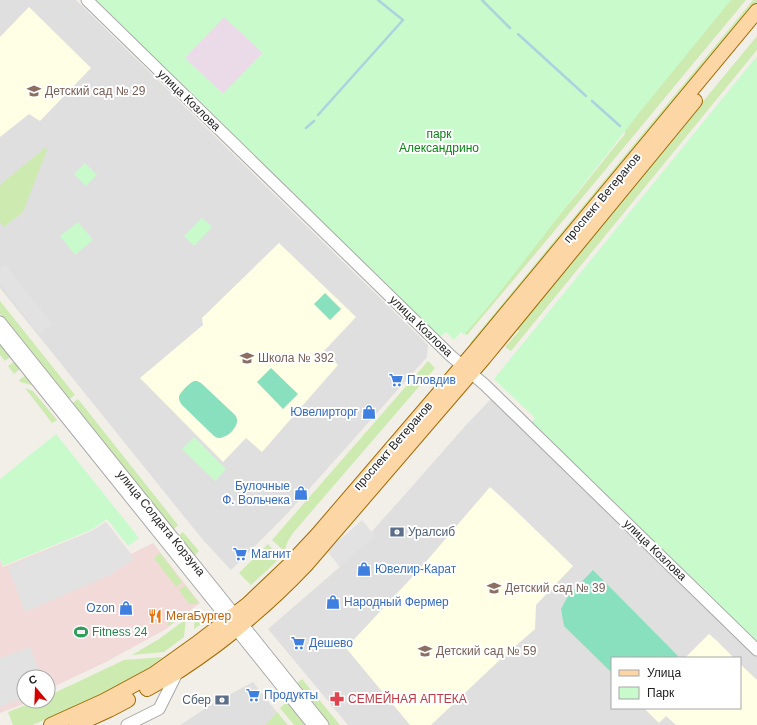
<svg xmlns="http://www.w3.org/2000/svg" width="757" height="725" viewBox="0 0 757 725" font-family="Arial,sans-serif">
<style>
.residential{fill:#e0dfdf;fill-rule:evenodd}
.commercial{fill:#f2dad9}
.industrial{fill:#ebdbe8}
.education{fill:#ffffe5}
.grass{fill:#cdebb0}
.park{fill:#c8facc;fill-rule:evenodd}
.pitch{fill:#88e0be}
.parking{fill:#e2e2e2}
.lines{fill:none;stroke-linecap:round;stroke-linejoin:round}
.stream{stroke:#aad3df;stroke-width:2.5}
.minor-casing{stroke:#a9a9a9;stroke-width:13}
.major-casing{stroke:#a06b00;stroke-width:16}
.minor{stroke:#fff;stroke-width:11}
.major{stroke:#fcd6a4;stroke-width:14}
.labels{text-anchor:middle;stroke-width:4;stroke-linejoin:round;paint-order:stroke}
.education-label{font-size:12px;fill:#785e54;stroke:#fff;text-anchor:start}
.street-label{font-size:12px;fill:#222;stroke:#fff}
.park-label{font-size:12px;fill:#0c8416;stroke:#fff}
.shop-label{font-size:12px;fill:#366cbe;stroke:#fff;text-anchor:start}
.service-label{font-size:12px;fill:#4e5e75;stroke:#fff;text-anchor:start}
.food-label{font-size:12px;fill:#c56008;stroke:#fff;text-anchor:start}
.leisure-label{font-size:12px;fill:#27864d;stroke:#fff;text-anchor:start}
.health-label{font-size:12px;fill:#be3a42;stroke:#fff;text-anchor:start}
</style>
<rect width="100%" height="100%" fill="#f2efe9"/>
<path class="residential" d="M 0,0 L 76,0 L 428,345 L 427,357 L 285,516 L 231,570 L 203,540 L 0,288 Z
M 491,399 L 757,656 L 757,725 L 348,725 L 268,629 L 342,565 L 408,491 L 466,425 ZM 612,658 L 740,658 L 740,708 L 612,708 Z
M 253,682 L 287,725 L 180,725 L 214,703 Z"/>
<path class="commercial" d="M 106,522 L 131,554 L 153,543 L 200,603 L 166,629 L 108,661 L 51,688 L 53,694 L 48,695 L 48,677 L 24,677 L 24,701 L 32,701 L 0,713 L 0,560 L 3,567 L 92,531 Z"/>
<path class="industrial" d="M 224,16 L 263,53 L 223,94 L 185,58 Z"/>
<path class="education" d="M 29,7 L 91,68 L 40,121 L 29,114 L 0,137 L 0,37 Z
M 279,243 L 356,317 L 324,351 L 338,365 L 262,452 L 246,438 L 223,462 L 140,378 L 203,325 L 202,318 Z
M 490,487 L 514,509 L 573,566 L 536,605 L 535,629 L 505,655 L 431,725 L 410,725 L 346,648 L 418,571 Z
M 709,634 L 717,641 L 734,658 L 685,658 Z
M 740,664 L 757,680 L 757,725 L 676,725 L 666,716 L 659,723 L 644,708 L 740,708 Z"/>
<path class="grass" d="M 730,0 L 746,0 C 653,112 561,224 467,335 L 461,331 L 551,224 C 577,196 600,164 625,134 L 624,127 Z
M 753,0 L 757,0 L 757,4 L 474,346 L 470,343 Z
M 757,36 L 757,50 L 511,351 L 505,347 L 519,331 L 516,328 Z
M 46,147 L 47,150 L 23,212 L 4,227 L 0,222 L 0,185 Z
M 0,301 L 75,395 L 68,400 L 0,314 Z
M 0,342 L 12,356 L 5,361 L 0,355 Z
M 15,361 L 21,368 L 14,374 L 8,366 Z
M 428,361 L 435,368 L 293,533 L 288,541 L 284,551 L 272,540 Z
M 26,375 L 35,386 L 20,382 L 19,380 Z
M 25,388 L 33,391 L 57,420 L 52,423 Z
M 78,399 L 178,525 L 173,530 L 71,404 Z
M 183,532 L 199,551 L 194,556 L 178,536 Z
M 268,544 L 279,556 L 275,563 L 251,585 L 239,573 Z
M 160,553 L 182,582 L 176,587 L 154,558 Z
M 185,585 L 198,602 L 196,604 L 189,604 L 179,590 Z
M 184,611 L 185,613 L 169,626 L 167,624 Z
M 199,612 L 206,621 L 194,629 L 195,614 Z
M 186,619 L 184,637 L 164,652 L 132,655 L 159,639 Z
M 163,657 L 150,667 L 101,695 L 60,714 L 32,725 L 13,725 L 8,712 L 36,701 L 48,701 L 48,696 L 124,660 Z
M 302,679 L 340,725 L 329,725 L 296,684 Z
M 287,702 L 306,725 L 294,725 L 280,708 Z
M 277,712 L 288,725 L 265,725 Z"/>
<path class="park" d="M 93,0 L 731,0 L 643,108 L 492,302 L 464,335 L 461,332 L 454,340 L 446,332 L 439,338 ZM 224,17 L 263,53 L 223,94 L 185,58 Z
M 757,56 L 757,643 L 530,424 L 535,418 L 494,379 Z
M 85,163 L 97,175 L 86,186 L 74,174 Z
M 202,218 L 212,227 L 194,246 L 184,236 Z
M 78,222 L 93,240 L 75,255 L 60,236 Z
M 56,434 L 139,538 L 128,546 L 107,519 L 91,530 L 3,566 L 0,558 L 0,479 Z
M 194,437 L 226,469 L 215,481 L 182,449 Z"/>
<path class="pitch" d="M 325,293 L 341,309 L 330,320 L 314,304 Z
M 271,368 L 298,394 L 283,409 L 257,382 Z
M 194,381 L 197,381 L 201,383 L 234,414 C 236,416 237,418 237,420 C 238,426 229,436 223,437 C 220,439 217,438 214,436 L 182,405 C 176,397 180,394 185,388 C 188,385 190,383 194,381 Z
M 593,570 L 678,656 L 676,658 L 612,658 L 612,673 L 564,626 L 561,609 L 568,596 Z"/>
<path class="parking" d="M 5,264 L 52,324 L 39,334 L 0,284 L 0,268 Z
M 362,520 L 375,536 L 340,567 L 327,551 Z
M 106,522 L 134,559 L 110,575 L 25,612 L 8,567 L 92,531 Z
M 30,647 L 41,677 L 24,677 L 24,698 L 0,707 L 0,658 Z"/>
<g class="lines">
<path class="stream" d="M 482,0 L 510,28
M 518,34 L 586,96
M 592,101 L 620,126
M 318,115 L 403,20 L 378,0
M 306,128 L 314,121"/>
<defs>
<path id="minor" d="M 87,0 L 451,356 L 485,385 L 757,650
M 0,322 L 323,725
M 0,335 L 313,725
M 127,725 L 159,709 L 178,671"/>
<path id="major" d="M 147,689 C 158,683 169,677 179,671 C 225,641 268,605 306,565 L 484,358 L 695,101
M 51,725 L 104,701 L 154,674 L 196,644 L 248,604 L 289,565 L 318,534 L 475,351 L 757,11
M 76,725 L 109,710 L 128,700"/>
</defs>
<use href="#minor" class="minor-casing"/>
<use href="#major" class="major-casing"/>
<use href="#minor" class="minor"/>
<use href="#major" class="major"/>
</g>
<defs>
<symbol id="school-bare" viewBox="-9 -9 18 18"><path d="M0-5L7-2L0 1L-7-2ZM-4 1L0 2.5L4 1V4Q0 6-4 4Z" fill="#8d6e63" stroke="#fff" stroke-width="2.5" paint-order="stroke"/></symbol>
<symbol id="supermarket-bare" viewBox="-9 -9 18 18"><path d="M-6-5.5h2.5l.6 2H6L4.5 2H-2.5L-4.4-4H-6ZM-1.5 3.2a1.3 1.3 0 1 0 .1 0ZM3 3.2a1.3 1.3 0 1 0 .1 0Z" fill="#3f7fe0" stroke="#fff" stroke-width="2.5" paint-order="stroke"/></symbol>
<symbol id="shop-bare" viewBox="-9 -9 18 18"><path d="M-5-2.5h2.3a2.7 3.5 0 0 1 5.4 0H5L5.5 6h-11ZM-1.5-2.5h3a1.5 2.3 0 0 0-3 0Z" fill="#3f7fe0" stroke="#fff" stroke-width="2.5" paint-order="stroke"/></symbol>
<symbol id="bank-bare" viewBox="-9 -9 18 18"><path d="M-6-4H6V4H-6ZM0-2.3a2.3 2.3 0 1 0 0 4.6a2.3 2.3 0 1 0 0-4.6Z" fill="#5c6f8a" stroke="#fff" stroke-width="2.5" paint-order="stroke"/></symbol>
<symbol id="restaurant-bare" viewBox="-9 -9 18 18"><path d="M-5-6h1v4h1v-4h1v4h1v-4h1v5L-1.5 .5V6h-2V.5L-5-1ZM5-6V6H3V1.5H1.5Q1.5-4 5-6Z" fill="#e8710a" stroke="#fff" stroke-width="2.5" paint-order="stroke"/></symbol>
<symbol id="stadium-bare" viewBox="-9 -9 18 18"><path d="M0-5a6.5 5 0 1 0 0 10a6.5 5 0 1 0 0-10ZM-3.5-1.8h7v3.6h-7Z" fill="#2e9e5b" stroke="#fff" stroke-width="2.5" paint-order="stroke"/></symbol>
<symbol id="pharmacy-bare" viewBox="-9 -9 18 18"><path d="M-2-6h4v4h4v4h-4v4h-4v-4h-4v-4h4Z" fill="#e0444e" stroke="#fff" stroke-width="2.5" paint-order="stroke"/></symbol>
</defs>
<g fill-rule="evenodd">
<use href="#school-bare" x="24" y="81" width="20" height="20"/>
<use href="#school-bare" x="237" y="348" width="20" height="20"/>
<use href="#supermarket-bare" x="386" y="370" width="20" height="20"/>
<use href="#shop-bare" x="359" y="402" width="20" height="20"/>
<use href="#shop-bare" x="291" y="483" width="20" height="20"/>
<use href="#bank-bare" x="387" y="522" width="20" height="20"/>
<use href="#supermarket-bare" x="230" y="544" width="20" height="20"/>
<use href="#shop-bare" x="354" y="559" width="20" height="20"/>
<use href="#school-bare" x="484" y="578" width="20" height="20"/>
<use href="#shop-bare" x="323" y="592" width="20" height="20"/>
<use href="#shop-bare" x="116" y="598" width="20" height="20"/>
<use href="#restaurant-bare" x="145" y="606" width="20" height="20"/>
<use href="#stadium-bare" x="71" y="622" width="20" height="20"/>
<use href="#supermarket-bare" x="288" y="633" width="20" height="20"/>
<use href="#school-bare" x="415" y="641" width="20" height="20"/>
<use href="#supermarket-bare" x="243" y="685" width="20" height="20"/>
<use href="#pharmacy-bare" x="327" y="689" width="20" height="20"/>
<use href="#bank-bare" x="212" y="690" width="20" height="20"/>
</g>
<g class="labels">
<g class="education-label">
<text x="45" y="95">Детский сад № 29</text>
<text x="258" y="362">Школа № 392</text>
<text x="505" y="592">Детский сад № 39</text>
<text x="436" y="655">Детский сад № 59</text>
</g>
<g class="street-label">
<text transform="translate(189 100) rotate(44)" y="4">улица Козлова</text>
<text transform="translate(602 198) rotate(-50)" y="4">проспект Ветеранов</text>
<text transform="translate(421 326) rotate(44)" y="4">улица Козлова</text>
<text transform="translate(393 446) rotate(-49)" y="4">проспект Ветеранов</text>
<text transform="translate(161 523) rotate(51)" y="4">улица Солдата Корзуна</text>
<text transform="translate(655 550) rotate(44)" y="4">улица Козлова</text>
</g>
<g class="park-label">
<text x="439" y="138">парк<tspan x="439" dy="14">Александрино</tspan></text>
</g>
<g class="shop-label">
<text x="407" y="384">Пловдив</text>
<text x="358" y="416" text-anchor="end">Ювелирторг</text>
<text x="290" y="490" text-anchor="end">Булочные<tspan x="290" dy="14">Ф. Вольчека</tspan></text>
<text x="251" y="558">Магнит</text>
<text x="375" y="573">Ювелир-Карат</text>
<text x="344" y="606">Народный Фермер</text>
<text x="115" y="612" text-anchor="end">Ozon</text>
<text x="309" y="647">Дешево</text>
<text x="264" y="699">Продукты</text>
</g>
<g class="service-label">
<text x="408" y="536">Уралсиб</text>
<text x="211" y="704" text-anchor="end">Сбер</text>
</g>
<g class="food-label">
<text x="166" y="620">МегаБургер</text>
</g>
<g class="leisure-label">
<text x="92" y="636">Fitness 24</text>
</g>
<g class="health-label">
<text x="348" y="703">СЕМЕЙНАЯ АПТЕКА</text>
</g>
</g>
<rect x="611" y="657" width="130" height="52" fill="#ffffff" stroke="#a7a7a7"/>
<rect x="619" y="670" width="20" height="6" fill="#fcd6a4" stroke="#a7a7a7"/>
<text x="647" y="677" font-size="12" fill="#222222">Улица</text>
<rect x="619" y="687" width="20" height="12" fill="#c8facc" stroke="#a7a7a7"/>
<text x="647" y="697" font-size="12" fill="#222222">Парк</text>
<g transform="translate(36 689) rotate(341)"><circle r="19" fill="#ffffff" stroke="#a7a7a7"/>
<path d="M0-3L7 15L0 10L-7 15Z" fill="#d40000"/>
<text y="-6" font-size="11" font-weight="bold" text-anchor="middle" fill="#222222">С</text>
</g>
</svg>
